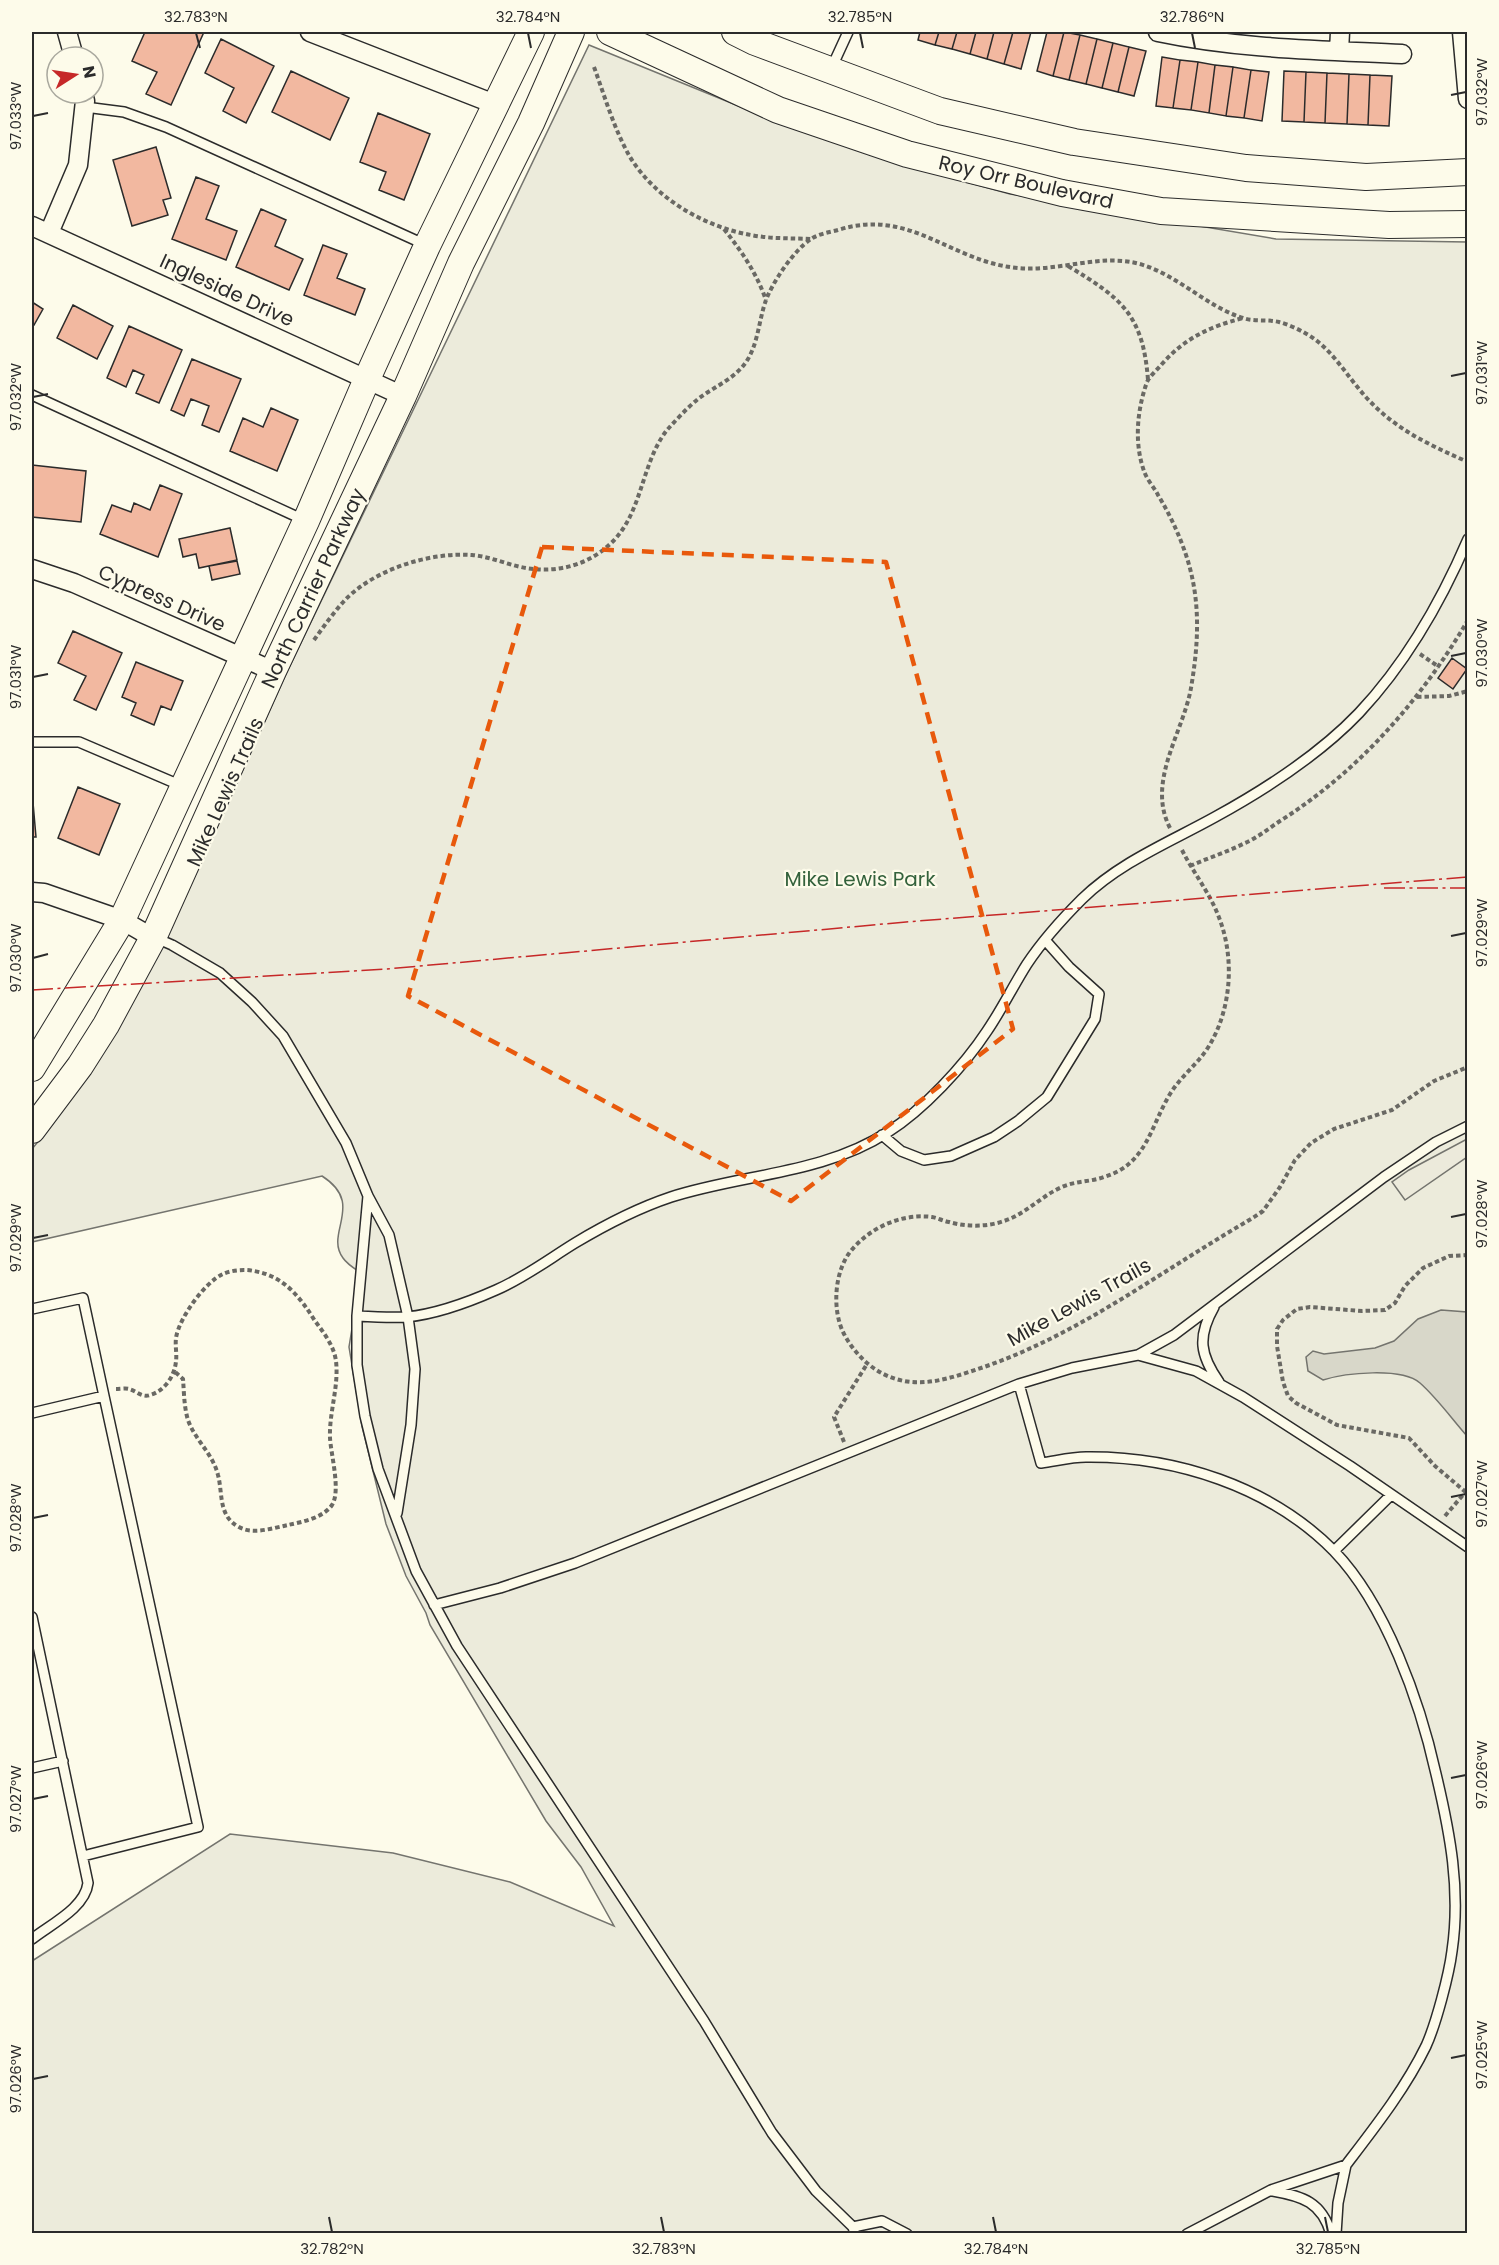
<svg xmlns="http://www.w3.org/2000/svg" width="1499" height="2265" viewBox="0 0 1499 2265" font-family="Poppins,sans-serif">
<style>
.green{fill:#ecebdb;stroke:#74746e;stroke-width:1.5}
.parking{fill:#eceadb;stroke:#74746e;stroke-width:1.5}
.water{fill:#d8d7c9;stroke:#74746e;stroke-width:1.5}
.building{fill:#f2b8a0;stroke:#2b2b2b;stroke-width:1.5}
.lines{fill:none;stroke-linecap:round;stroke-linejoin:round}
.service-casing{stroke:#2b2b2b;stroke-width:12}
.minor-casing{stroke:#2b2b2b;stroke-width:21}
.secondary-casing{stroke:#2b2b2b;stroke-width:28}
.path{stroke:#6a6964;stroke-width:4;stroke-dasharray:4.5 3;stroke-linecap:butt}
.service{stroke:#fdfbea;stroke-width:9}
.minor{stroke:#fdfbea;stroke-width:18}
.secondary{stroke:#fdfbea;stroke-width:26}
.power{stroke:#c62828;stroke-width:1.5;stroke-dasharray:21 4.5 3 4.5;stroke-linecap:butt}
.marked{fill:none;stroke:#e8590c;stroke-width:4.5;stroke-dasharray:12 8;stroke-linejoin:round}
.ticks{fill:none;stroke:#2b2b2b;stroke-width:2}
.labels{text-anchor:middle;stroke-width:4.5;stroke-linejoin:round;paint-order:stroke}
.street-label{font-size:20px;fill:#2b2b2b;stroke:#fdfbea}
.park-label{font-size:20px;fill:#34623c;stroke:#fdfbea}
.neatline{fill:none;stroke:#2b2b2b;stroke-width:2}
.ticks-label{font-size:15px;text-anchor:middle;fill:#2b2b2b}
</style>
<rect width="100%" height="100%" fill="#fdfbea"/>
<path class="green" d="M 589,45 L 768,118 L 894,162 L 1010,194 L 1276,239 L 1467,242 L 1467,2233 L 32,2234 L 32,1961 L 230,1834 L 393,1853 L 510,1882 L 614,1926 L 581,1867 L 546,1821 L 430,1625 L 426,1613 L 406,1576 L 386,1524 L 362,1426 L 349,1347 L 361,1273 C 355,1269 347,1264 343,1258 C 324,1233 366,1204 322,1176 L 32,1242 L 32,1149 L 54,1122 L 184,900 L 286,674 Z"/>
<path class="parking" d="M 1467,1139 L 1467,1157 L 1405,1200 L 1392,1182 L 1409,1170 Z"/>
<path class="water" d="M 1441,1310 L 1467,1312 L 1467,1436 C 1452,1419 1437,1398 1420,1383 C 1401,1367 1345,1373 1323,1380 L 1308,1371 L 1306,1357 L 1313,1351 L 1324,1354 L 1375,1348 L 1394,1341 L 1418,1319 Z"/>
<path class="building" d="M 145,32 L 204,32 L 171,105 L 146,94 L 157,72 L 132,61 Z
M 920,32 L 939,32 L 935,45 L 918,40 Z
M 939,32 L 957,32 L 952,49 L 935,45 Z
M 957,32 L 976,32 L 970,54 L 952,49 Z
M 976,32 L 994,32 L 987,59 L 970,54 Z
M 994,32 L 1013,32 L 1004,64 L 987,59 Z
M 1013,32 L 1031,32 L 1021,69 L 1004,64 Z
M 1047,32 L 1064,32 L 1053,76 L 1037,71 Z
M 1064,32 L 1080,35 L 1069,80 L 1053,76 Z
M 1080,35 L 1097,39 L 1086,84 L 1069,80 Z
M 221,39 L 274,66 L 246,123 L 223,111 L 234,88 L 205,73 Z
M 1097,39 L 1113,43 L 1102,88 L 1086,84 Z
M 1113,43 L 1129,47 L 1118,92 L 1102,88 Z
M 1129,47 L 1146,51 L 1134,96 L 1118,92 Z
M 1162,57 L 1180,60 L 1173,108 L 1156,106 Z
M 1180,60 L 1198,62 L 1191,110 L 1173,108 Z
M 1198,62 L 1215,65 L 1209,113 L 1191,110 Z
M 1215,65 L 1233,67 L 1226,116 L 1209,113 Z
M 1233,67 L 1251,70 L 1244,118 L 1226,116 Z
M 1251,70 L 1269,72 L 1262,121 L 1244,118 Z
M 291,71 L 349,98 L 330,140 L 272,112 Z
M 1284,71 L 1306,72 L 1304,122 L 1282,121 Z
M 1306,72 L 1327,73 L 1325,123 L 1304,122 Z
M 1327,73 L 1349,74 L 1347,124 L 1325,123 Z
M 1349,74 L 1370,75 L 1368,125 L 1347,124 Z
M 1370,75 L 1392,76 L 1389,126 L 1368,125 Z
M 378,113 L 430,134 L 404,200 L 379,190 L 386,172 L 360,162 Z
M 156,147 L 171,198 L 163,200 L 168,215 L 132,226 L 113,160 Z
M 196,177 L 219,186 L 206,219 L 237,231 L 226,260 L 172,239 Z
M 261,209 L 286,220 L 275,246 L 303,259 L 289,290 L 236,267 Z
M 323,245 L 347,254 L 337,278 L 365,289 L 355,315 L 304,295 Z
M 32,302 L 43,309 L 34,325 L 32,324 Z
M 73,305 L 113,326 L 97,359 L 57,338 Z
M 129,326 L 182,350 L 159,403 L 136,393 L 144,375 L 133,370 L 126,387 L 107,378 Z
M 192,359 L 241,379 L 219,432 L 202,425 L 209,406 L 191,399 L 184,416 L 171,410 Z
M 271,408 L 298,420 L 277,471 L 230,451 L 243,418 L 263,427 Z
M 32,465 L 86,471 L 81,522 L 32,517 Z
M 160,485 L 182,494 L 158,557 L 100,534 L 112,505 L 131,512 L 134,503 L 150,510 Z
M 230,528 L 237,560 L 199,568 L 196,554 L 183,557 L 179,539 Z
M 237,561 L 240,574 L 212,580 L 209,566 Z
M 73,631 L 122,653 L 96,710 L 74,700 L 86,676 L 58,663 Z
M 1452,658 L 1467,669 L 1453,689 L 1438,678 Z
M 136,662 L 183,681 L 171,710 L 161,706 L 154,725 L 131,715 L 136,703 L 122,697 Z
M 78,787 L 120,804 L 99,855 L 58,838 Z
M 32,791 L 36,837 L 32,837 Z"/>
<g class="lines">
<defs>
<path id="service" d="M 831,69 L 848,32
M 85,107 L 124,112 L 166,127 L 426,245
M 32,395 L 304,520
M 32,742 L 79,742 L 182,786
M 156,938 L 172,945 L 220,973 L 252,1002 L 283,1036 L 346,1143 L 368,1196 L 389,1235 L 408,1317 L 415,1369 L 411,1425 L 397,1513
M 882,1135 L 901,1151 L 924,1160 L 951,1156 L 994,1137 L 1018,1121 L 1047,1097 L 1095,1019 L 1099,994 L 1069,967 L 1045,940
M 368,1196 L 357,1316 L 357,1365 L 365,1416 L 378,1469 L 416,1571 L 457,1646 L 704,2021 L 772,2133 L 816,2191 L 853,2227 L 855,2234
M 1214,1307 C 1197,1337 1200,1355 1219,1382
M 32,1309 L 83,1298 L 104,1396 L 32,1413
M 357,1316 C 374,1317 391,1318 407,1317 C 436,1314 469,1302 496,1290 C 524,1278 549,1259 575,1243 C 605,1225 638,1208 671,1197 C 742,1174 824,1174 888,1132 C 923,1110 964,1066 987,1031 C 1002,1009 1013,986 1027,964 C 1043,940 1062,919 1082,899 C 1120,862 1170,842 1215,817 C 1266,789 1318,756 1359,713 C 1406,663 1441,602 1468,539
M 1138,1355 L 1196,1371 L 1243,1397 L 1350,1466 L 1468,1547
M 1019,1384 L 1041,1463 C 1056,1461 1071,1457 1086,1457 C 1175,1456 1270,1486 1334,1551 C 1386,1605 1420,1702 1436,1774 C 1450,1833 1461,1890 1452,1951 C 1449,1975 1436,2024 1426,2046 C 1405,2089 1375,2127 1346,2165
M 1334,1551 L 1391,1495
M 434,1605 L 500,1588 L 575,1563 L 1019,1384 L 1072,1368 L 1138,1355 L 1174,1335 L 1384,1177 L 1436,1142 L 1468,1126
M 32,1617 L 88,1883 C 85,1908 51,1924 32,1939
M 32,1768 L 63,1761
M 83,1856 L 198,1827 L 104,1396
M 1273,2191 C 1302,2196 1322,2202 1331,2234
M 853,2227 L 882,2221 L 907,2234
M 1187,2234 L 1271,2190 L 1346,2165 L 1338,2203 L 1336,2234"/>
<path id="minor" d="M 67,32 L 74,57
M 310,32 L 497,105
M 1158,32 C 1238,49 1320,50 1402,54
M 1462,32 L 1468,99
M 1339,51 L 1340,32
M 32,226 L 403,396
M 49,233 L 78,165 L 85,101 L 83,93
M 32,569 L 74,583 L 273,671
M 32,892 L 44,893 L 122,920 L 153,938"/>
<path id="secondary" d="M 610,32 L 778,110 L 907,154 L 1062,193 L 1161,211 L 1389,225 L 1468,224
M 735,32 L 755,42 L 940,111 L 1074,142 L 1246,168 L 1366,177 L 1468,172
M 32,1068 L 122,920 L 306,521 L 367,379 L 427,246 L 531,32
M 32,1130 L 80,1066 L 106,1025 L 153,938 L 273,671 L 403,396 L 461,263 L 531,123 L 571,32"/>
</defs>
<use href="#service" class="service-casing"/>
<use href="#minor" class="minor-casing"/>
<use href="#secondary" class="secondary-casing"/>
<path class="path" d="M 594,67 C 605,97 614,129 630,157 C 655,198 704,227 751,235 C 771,239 791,238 811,239
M 724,229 C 742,252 756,272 766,300
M 1068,266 C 1121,298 1143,314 1148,380
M 314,640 C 324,626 334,612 345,600 C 375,569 430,552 472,555 C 494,557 514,568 535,569 C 561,572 590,563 609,545 C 643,515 640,465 667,430 C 676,420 687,408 698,399 C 715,386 737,378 748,359 C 758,342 759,321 765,303 C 771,284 794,250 811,239 C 818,234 830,232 838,230 C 911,207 950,262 1018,268 C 1059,272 1100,253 1140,264 C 1178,275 1207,307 1243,318 C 1254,322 1267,319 1279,322 C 1287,324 1298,329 1305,333 C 1331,347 1346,375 1365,396 C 1393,428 1429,445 1468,462
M 1420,654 L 1439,667
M 1417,697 L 1449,696 L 1468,691
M 1170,828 C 1146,782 1183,733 1191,688 C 1199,641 1201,598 1185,552 C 1178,532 1169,513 1158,495 C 1154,487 1147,480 1144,471 C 1134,443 1137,410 1147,382 C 1150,376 1157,370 1162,364 C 1185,338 1209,327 1243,318
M 1182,850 C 1193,872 1209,892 1218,915 C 1235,956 1232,1008 1209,1046 C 1198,1064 1181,1076 1170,1094 C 1150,1127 1147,1164 1104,1177 C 1090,1182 1075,1181 1062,1187 C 1041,1196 1026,1214 1004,1221 C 987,1227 967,1227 949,1222 C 943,1221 938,1218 932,1217 C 901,1213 869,1228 850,1252 C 834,1273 832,1311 844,1334 C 858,1360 881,1379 911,1382 C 934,1384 957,1376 978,1369 C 1066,1340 1142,1285 1221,1237 C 1235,1228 1249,1221 1263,1211 L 1280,1187 L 1295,1160 L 1311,1143 L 1334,1129 L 1392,1110 L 1434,1081 L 1468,1067
M 1190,866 C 1208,858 1227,852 1245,843 C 1257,838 1268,829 1280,821 C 1359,771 1421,700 1468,620
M 1468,1255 L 1449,1256 L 1423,1268 L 1405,1286 L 1395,1303 L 1385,1310 L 1362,1311 L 1310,1307 L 1297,1309 L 1283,1320 L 1277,1329 L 1277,1346 L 1283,1382 L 1288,1396 L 1296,1403 L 1337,1425 L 1409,1438 L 1435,1466 L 1468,1494
M 116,1389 C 120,1389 126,1388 129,1389 C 137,1391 142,1398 150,1395 C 165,1391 175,1375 176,1361 C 177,1354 175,1346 176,1338 C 179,1318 205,1282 223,1274 C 232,1270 245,1269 254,1271 C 284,1276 300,1297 315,1321 C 324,1333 334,1346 336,1361 C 339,1387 329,1412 330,1438 C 331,1455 341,1491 332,1505 C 323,1518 302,1522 288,1525 C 273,1528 253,1535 239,1527 C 218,1516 223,1494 218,1475 C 213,1454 195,1440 188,1420 C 184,1407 184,1392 183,1379 L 174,1371
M 844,1442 L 834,1417 L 867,1364
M 1445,1516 L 1468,1489"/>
<use href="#service" class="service"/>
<use href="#minor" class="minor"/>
<use href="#secondary" class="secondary"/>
<path class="power" d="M 1384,888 L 1468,888
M 32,990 L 387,969 L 906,922 L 1468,877"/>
</g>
<path class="marked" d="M 542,547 L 886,562 L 1013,1029 L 791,1201 L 408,996 Z"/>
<path class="ticks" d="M 196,33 L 200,48M 528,33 L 531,48M 860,33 L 863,48M 1192,33 L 1195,48M 1451,95 L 1466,92M 33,116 L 48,113M 1451,376 L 1466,373M 33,397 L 48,394M 1451,656 L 1466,653M 33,677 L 48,674M 1451,936 L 1466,933M 33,958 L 48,954M 1451,1217 L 1466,1214M 33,1238 L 48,1235M 1451,1497 L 1466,1494M 33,1518 L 48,1515M 1451,1778 L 1466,1775M 33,1799 L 48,1796M 1451,2058 L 1466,2055M 33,2079 L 48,2076M 329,2217 L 332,2232M 661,2217 L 664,2232M 993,2217 L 996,2232M 1325,2217 L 1328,2232"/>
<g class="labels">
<g class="street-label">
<text transform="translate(1026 182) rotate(13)" y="7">Roy Orr Boulevard</text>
<text transform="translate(227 290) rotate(25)" y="7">Ingleside Drive</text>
<text transform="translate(313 588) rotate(-65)" y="7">North Carrier Parkway</text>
<text transform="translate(162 598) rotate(24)" y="7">Cypress Drive</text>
<text transform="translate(225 792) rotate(-66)" y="7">Mike Lewis Trails</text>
<text transform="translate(1079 1302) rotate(-29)" y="7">Mike Lewis Trails</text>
</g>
<g class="park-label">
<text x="860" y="886">Mike Lewis Park</text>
</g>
</g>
<rect width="1499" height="2265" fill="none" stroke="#fdfbea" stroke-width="66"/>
<g transform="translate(75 75) rotate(78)"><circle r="28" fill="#fdfbea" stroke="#a9a89e" stroke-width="1.5"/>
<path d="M0-4.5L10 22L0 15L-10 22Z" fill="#c62828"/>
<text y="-9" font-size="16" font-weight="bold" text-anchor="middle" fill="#2b2b2b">N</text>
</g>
<rect x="33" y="33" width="1433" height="2199" class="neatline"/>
<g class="ticks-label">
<text x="196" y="22">32.783°N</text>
<text x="528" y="22">32.784°N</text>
<text x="860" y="22">32.785°N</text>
<text x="1192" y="22">32.786°N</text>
<text transform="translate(1482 92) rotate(-90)" y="5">97.032°W</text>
<text transform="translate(16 116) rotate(-90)" y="5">97.033°W</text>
<text transform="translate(1482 373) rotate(-90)" y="5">97.031°W</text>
<text transform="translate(16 397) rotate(-90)" y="5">97.032°W</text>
<text transform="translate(1482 653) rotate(-90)" y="5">97.030°W</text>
<text transform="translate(16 677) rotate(-90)" y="5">97.031°W</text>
<text transform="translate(1482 933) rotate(-90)" y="5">97.029°W</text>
<text transform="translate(16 958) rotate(-90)" y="5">97.030°W</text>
<text transform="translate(1482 1214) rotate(-90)" y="5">97.028°W</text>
<text transform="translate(16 1238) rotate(-90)" y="5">97.029°W</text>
<text transform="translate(1482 1494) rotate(-90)" y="5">97.027°W</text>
<text transform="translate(16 1518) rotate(-90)" y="5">97.028°W</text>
<text transform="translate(1482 1775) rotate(-90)" y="5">97.026°W</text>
<text transform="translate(16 1799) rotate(-90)" y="5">97.027°W</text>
<text transform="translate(1482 2055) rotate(-90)" y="5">97.025°W</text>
<text transform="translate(16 2079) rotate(-90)" y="5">97.026°W</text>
<text x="332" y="2254">32.782°N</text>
<text x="664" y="2254">32.783°N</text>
<text x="996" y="2254">32.784°N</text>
<text x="1328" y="2254">32.785°N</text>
</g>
</svg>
